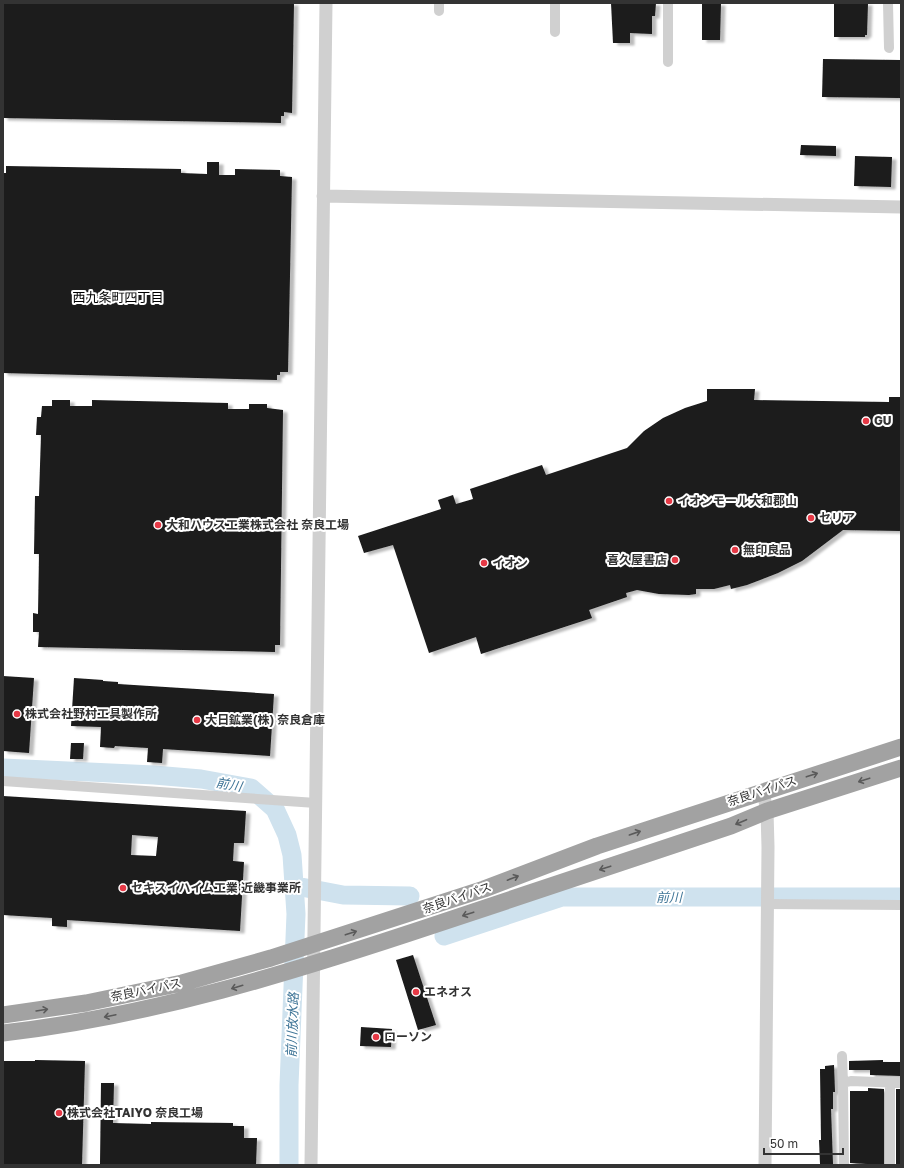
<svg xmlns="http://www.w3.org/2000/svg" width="904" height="1168" viewBox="0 0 904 1168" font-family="'Golos Text','Noto Sans JP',sans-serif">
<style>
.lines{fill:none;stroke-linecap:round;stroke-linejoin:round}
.river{stroke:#cfe2ee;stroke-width:19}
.building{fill:#1a1a1a;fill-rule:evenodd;filter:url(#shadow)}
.minor{stroke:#d0d0d0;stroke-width:10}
.tertiary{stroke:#d0d0d0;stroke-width:13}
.trunk{stroke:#a2a2a2;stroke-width:17}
.oneway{stroke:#5a5a5a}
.poi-dot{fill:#e63946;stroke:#fff;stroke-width:1.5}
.labels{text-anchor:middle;stroke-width:4;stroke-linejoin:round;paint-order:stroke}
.poi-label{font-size:12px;font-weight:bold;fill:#333;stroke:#fff;text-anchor:start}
.street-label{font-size:12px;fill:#333;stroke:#fff}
.neighbourhood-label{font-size:13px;fill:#000;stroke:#fff}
.water-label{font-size:13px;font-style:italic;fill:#3f7597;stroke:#fff}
</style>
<defs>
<filter id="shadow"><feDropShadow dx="4.5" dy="2.5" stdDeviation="1" flood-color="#0004"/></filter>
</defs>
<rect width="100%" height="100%" fill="#fff"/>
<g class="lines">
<path class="river" d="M 3,768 L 154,775 L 201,779 L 251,788 L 275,809 L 287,835 L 292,855 L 296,914 L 289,1085 L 289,1165
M 296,886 L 343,895 L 410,896
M 444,936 L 562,897 L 901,897"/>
</g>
<path class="building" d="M 3,3 L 294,3 L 292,113 L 284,112 L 284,116 L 281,116 L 281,123 L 3,118 Z
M 611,3 L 656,3 L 655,16 L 652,16 L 652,34 L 630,33 L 630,43 L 613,43 Z
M 702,3 L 721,3 L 720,40 L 702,40 Z
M 834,3 L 868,3 L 867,35 L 865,35 L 865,37 L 834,37 Z
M 823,59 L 901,60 L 901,98 L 822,97 Z
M 801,145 L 836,146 L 836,156 L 800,155 Z
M 855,156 L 892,157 L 891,187 L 854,186 Z
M 207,162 L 219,162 L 219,175 L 235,175 L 235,169 L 280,170 L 280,176 L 292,177 L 288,372 L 280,372 L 280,375 L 277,375 L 277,380 L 3,373 L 3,173 L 6,173 L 6,166 L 181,169 L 181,173 L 207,174 Z
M 707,389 L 755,389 L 754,400 L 889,402 L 889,397 L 901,397 L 901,531 L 843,530 L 802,561 L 778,573 L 747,585 L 731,589 L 730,585 L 714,589 L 696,589 L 696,594 L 689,595 L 659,594 L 637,590 L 626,593 L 627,597 L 589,610 L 592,618 L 481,654 L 476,637 L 429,653 L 393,545 L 364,553 L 358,536 L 441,509 L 438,500 L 453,495 L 456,504 L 473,499 L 470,489 L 542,465 L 546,475 L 627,448 L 644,431 L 663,418 L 685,408 L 707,401 Z
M 52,400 L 70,400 L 70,406 L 92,406 L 92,400 L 228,403 L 228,409 L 249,409 L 249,404 L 267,404 L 267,408 L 283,410 L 280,645 L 275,645 L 275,652 L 38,647 L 39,632 L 33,632 L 33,613 L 38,614 L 39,554 L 34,554 L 35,496 L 39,496 L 41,435 L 36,435 L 37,417 L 41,417 L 42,406 L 52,406 Z
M 3,676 L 34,678 L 29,753 L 3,751 Z
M 74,678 L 103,680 L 103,681 L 118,682 L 118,684 L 274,694 L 270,756 L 163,749 L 162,763 L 147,762 L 148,748 L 115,746 L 114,748 L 100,747 L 101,727 L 71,726 Z
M 71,743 L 84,743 L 83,759 L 70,759 Z
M 3,796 L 246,811 L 244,843 L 234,843 L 233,861 L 244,862 L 240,931 L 67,920 L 67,927 L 52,926 L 52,918 L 3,915 ZM 132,835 L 158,837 L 156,856 L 131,855 Z
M 413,955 L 436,1025 L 418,1030 L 396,960 Z
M 361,1027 L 392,1029 L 391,1047 L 360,1046 Z
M 35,1060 L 85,1061 L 82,1165 L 3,1165 L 3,1061 L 35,1061 Z
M 883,1060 L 883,1062 L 901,1062 L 901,1076 L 870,1075 L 870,1070 L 849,1070 L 849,1061 Z
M 834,1065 L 835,1092 L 833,1092 L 833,1109 L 831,1109 L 833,1164 L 820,1164 L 819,1140 L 821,1140 L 820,1069 L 825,1069 L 825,1066 Z
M 101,1083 L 114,1083 L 113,1123 L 151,1124 L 151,1122 L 233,1123 L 233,1126 L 244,1126 L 244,1138 L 257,1138 L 256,1165 L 100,1165 Z
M 868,1088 L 884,1089 L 884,1165 L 850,1163 L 850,1091 L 868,1091 Z
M 896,1089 L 901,1089 L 901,1165 L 896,1165 Z"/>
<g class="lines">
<path class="minor" d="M 555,3 L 555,32
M 888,3 L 889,48
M 439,11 L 439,3
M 668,62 L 668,3
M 3,781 L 316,803
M 767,904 L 901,905
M 842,1056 L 843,1083
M 890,1082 L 890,1165
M 844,1165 L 843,1083 L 851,1081 L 901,1083"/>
<path class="tertiary" d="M 323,196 L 901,207
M 763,792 L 767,811 L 768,847 L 765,1165
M 311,1165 L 326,3"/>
<path class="trunk" d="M 3,1015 L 86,1003 L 182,983 L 271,958 L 484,889 L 597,846 L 901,747
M 3,1033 C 152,1016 293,972 434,925 C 533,892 632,859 731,826 L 767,811 L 901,768"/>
</g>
<defs><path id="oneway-shaft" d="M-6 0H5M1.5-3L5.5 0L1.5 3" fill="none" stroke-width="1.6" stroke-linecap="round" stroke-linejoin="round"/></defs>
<g class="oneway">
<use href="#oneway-shaft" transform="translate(812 775) rotate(-18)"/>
<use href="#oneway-shaft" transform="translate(864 780) rotate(162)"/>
<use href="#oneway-shaft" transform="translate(741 822) rotate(157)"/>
<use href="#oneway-shaft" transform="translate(635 833) rotate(-19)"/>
<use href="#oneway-shaft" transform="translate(605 868) rotate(162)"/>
<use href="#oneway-shaft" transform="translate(513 878) rotate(-21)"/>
<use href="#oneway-shaft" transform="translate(468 914) rotate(162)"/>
<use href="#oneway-shaft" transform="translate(351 933) rotate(-18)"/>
<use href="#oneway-shaft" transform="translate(237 987) rotate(163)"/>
<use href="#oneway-shaft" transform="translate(42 1010) rotate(-9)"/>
<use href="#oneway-shaft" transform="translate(110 1016) rotate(168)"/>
</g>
<g class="poi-dot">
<circle cx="866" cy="421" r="4"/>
<circle cx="669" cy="501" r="4"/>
<circle cx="811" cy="518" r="4"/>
<circle cx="158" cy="525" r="4"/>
<circle cx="735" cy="550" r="4"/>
<circle cx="675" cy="560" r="4"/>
<circle cx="484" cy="563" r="4"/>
<circle cx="17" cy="714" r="4"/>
<circle cx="197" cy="720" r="4"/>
<circle cx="123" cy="888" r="4"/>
<circle cx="416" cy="992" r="4"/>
<circle cx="376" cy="1037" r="4"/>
<circle cx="59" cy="1113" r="4"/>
</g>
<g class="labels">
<g class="poi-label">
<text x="874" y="425">GU</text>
<text x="677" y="505">イオンモール大和郡山</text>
<text x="819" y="522">セリア</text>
<text x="166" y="529">大和ハウス工業株式会社 奈良工場</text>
<text x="743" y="554">無印良品</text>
<text x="667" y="564" text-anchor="end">喜久屋書店</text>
<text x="492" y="567">イオン</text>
<text x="25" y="718">株式会社野村工具製作所</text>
<text x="205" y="724">大日鉱業(株) 奈良倉庫</text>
<text x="131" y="892">セキスイハイム工業 近畿事業所</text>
<text x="424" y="996">エネオス</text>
<text x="384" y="1041">ローソン</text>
<text x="67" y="1117">株式会社TAIYO 奈良工場</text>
</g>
<g class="street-label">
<text transform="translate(762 791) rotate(-18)" y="4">奈良バイパス</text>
<text transform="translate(457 898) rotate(-19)" y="4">奈良バイパス</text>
<text transform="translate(146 990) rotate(-12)" y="4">奈良バイパス</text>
</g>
<g class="neighbourhood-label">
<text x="118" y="302">西九条町四丁目</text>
</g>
<g class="water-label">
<text transform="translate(229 784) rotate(10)" y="5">前川</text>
<text x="669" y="902">前川</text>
<text transform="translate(292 1025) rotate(-88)" y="5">前川放水路</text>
</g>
</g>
<rect width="904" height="1168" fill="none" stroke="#333333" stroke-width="8"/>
<path d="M764 1148v6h79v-6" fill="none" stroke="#333333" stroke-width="2"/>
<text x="770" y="1148" font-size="12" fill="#333333" stroke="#ffffff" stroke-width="3" paint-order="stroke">50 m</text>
</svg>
